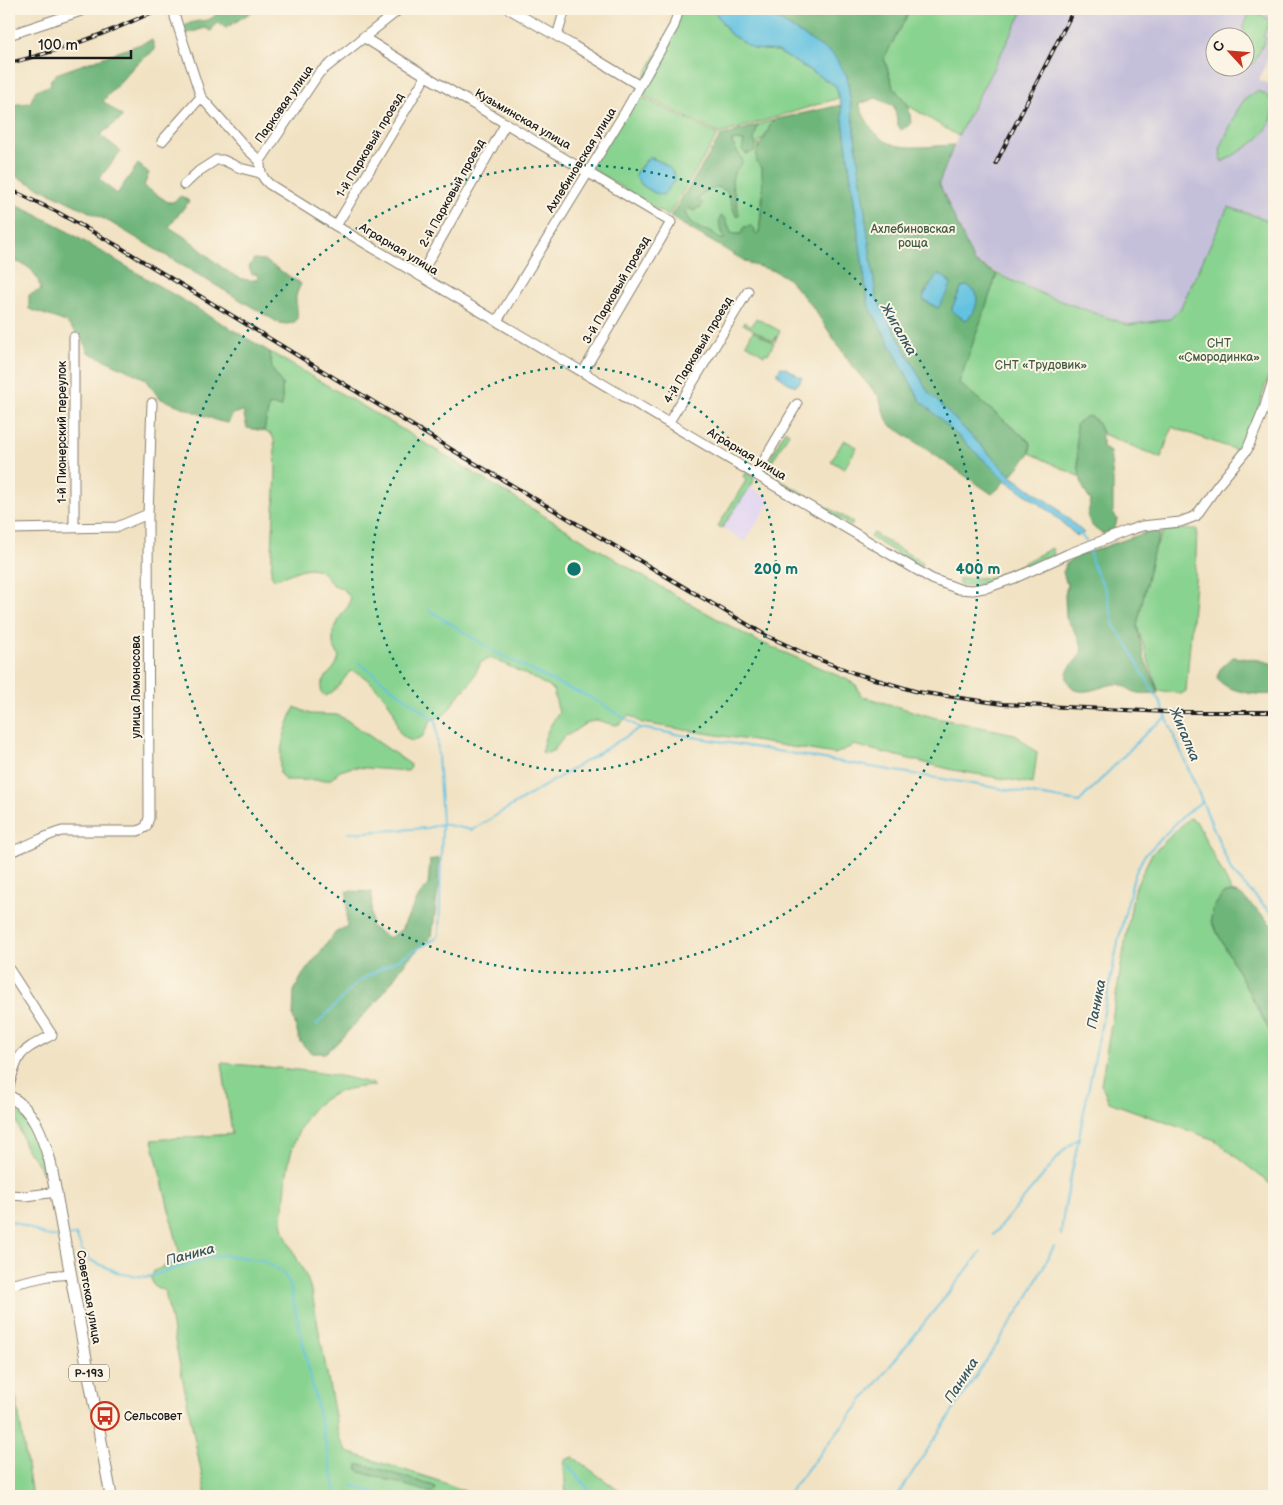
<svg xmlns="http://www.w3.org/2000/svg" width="1283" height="1505" viewBox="0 0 1283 1505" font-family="'Balsamiq Sans',sans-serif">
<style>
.built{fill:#e1d4f3}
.industrial{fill:#c5c0da;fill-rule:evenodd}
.green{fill:#89d390;stroke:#527856;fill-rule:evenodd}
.forest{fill:#6eb57a;stroke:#45684b;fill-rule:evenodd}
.water{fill:#63c2e1;stroke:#406f7e}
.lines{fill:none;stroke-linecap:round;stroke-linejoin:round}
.stream{stroke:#63c2e1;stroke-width:2}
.minor-casing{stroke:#867f70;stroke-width:11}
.major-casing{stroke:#867f70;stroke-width:13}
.minor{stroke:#fff;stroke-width:9}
.major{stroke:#fff;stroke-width:11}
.rail-casing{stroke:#1c1c1c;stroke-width:4}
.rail{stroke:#fcf5e5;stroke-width:2;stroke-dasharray:5.5;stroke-linecap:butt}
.ring{fill:none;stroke:#0f766e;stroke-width:2.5;stroke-dasharray:2.5 5}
.labels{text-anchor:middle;stroke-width:4;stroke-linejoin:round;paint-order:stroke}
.shield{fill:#fcf5e5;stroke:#5f5d58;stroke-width:1}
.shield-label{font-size:11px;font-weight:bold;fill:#1c1c1c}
.street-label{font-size:12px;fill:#1c1c1c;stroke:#fcf5e5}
.park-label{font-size:12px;fill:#425c45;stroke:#fcf5e5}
.poi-label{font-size:12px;fill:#1c1c1c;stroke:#fcf5e5;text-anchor:start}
.water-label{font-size:14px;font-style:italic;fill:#355661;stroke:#fcf5e5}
.centre{fill:#0f766e;stroke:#fcf5e5;stroke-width:2.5}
.ring-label{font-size:15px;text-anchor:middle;font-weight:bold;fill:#0f766e;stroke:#fcf5e5;stroke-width:4;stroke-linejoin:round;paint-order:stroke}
</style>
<rect width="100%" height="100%" fill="#fcf5e5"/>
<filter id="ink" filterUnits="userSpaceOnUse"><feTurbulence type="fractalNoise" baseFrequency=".02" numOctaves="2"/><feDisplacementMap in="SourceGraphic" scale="10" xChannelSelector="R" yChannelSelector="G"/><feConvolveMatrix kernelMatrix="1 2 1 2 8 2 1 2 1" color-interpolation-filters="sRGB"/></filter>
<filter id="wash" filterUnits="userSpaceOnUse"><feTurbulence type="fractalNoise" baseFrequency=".0096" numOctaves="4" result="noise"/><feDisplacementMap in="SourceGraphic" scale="20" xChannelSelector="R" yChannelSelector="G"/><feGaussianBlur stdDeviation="1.12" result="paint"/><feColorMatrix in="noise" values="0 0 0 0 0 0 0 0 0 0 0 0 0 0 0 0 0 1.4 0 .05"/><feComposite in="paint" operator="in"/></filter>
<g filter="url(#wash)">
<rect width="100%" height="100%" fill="#f1e2c3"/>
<path class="built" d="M 750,487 L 771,500 L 745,542 L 722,528 Z"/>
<path class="industrial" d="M 1024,9 L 1274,9 L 1274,43 L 1259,80 L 1274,86 L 1274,222 L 1228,207 L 1180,309 L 1170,319 L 1128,325 L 1047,296 L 974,262 L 939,183 L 958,136 ZM 1216,38 L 1246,38 L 1246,68 L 1216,68 Z"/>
<path class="green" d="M 681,9 L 713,9 L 730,34 L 754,49 L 777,51 L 836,86 L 839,98 L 720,134 L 636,92 Z
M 911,9 L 1024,9 L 958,136 L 909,106 L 893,87 L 884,58 Z
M 1251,11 L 1273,21 L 1274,19 L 1274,24 L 1269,22 L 1263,36 L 1266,38 L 1254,63 L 1250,65 L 1243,26 Z
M 1257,91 L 1265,94 L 1274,103 C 1274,136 1247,147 1222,162 L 1220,149 L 1237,111 L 1244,100 Z
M 635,94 L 718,135 L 668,216 L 590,168 ZM 652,158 L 665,164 L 675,175 L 655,193 L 642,185 L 635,174 L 646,160 Z
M 773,120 L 765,136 L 759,143 L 757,153 L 762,167 L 763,188 L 759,233 L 756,234 L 743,231 L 741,234 L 735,234 L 731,233 L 728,224 L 720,228 L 725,239 L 720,239 L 711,231 C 701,233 688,222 685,213 L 689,208 L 696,210 L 697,207 L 701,208 L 703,203 L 698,202 L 697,199 L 699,199 L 703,193 L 717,187 L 727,191 L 736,216 L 738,204 L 732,184 L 733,175 L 736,168 L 742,164 L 731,141 L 739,140 L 744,142 L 743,151 L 746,154 L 756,145 L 754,139 L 758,125 Z
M 1228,207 L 1274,222 L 1274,358 L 1247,445 L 1239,451 L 1172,427 L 1161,458 L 1103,434 L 1095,419 L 1076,425 L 1080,477 L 1030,453 L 1031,443 L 959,383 L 997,274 L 1047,296 L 1128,325 L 1170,319 L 1180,309 Z
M 756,318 L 780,331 L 775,342 L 777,336 L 773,341 L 743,324 L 744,322 L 752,326 Z
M 753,331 L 774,343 L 768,354 L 765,353 L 764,355 L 746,344 Z
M 270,352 L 395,425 L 659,586 L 714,617 L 753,639 L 846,679 L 856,685 L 861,696 L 936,718 L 1015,734 L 1037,753 L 1033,784 L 953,770 L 854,745 L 835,754 L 642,723 L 629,715 L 620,724 L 614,725 L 597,720 L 586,723 L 570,734 L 565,736 L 554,750 L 548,753 L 542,752 C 543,738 550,724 559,713 L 553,689 L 537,680 L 492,658 L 481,662 L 470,684 L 457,697 L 447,712 L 442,716 L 431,720 L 423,736 L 413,741 C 394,736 399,724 393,710 C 386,697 365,672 350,671 C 343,680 336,692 325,696 L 321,692 C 320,675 336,673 339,656 L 333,645 L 333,632 L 342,614 L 349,605 L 350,598 C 348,595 346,591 343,589 C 340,587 335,586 332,584 C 328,581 327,575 322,572 C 306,561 290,577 274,579 L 271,574 L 276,471 L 274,440 L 272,435 L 264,431 L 269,405 L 282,407 L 282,384 L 272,369 Z
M 785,430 L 789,433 L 766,472 L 853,522 L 851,526 L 763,472 Z
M 844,440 L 857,447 L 844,469 L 831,461 Z
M 746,473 L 754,478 L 753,483 L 722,528 L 718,526 L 747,479 L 743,477 Z
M 1197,529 L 1195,583 L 1186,691 L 1181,694 L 1158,690 L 1137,626 L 1153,553 L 1164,530 Z
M 873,533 L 923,563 L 920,567 L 870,537 Z
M 1052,548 L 1054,555 C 1024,570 993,587 959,585 L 959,579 L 992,577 L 1016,567 Z
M 295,707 L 310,714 L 337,715 L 345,719 L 410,764 L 411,768 L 408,771 L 353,767 L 340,771 L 330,780 L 285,780 L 280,774 C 279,750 285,728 295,707 Z
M 1189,818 L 1196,821 L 1232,892 L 1223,894 L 1212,910 L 1211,921 L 1274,1039 L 1274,1187 L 1215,1140 L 1109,1102 L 1101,1084 L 1134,890 L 1151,855 Z
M 222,1063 C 273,1068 325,1070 374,1084 L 375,1086 C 329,1087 305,1105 292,1150 C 286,1168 286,1189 284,1208 C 275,1227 298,1258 306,1276 C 309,1282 310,1288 312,1294 L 339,1437 L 347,1452 L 439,1481 L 479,1496 L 206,1496 L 165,1291 L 154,1286 L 151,1278 L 154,1271 L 181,1259 L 152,1140 L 232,1134 Z
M 11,1105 C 31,1121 43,1149 42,1173 L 37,1162 L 26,1149 Z
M 16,1397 L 32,1496 L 9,1496 L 9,1399 Z
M 573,1457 L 622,1493 L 629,1496 L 566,1496 L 564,1466 L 565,1460 Z"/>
<path class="forest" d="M 221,9 L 256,9 L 226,28 L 217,22 L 211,31 L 205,28 L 186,34 L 184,33 L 182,29 C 191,18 205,23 212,18 C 215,16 218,12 221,9 Z
M 761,9 L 911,9 L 884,58 L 893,87 L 909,106 L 911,124 L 901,130 L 898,125 L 894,106 L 876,98 L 859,104 C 879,157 906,147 954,145 L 939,183 L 974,262 L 997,274 L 959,383 L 1031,443 L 1030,453 L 1011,476 L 928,392 L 876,297 L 847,76 ZM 944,277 L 950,282 L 938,308 L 924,301 C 922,288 934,280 944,277 ZM 967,286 L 977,298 C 976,306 973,317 965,320 L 953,311 L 952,308 L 962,287 Z
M 152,40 L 155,50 L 136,64 L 103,101 L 123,117 L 100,135 L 121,151 L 99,179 L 117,194 L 138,164 L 149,173 L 144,186 L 168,202 L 173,202 L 181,196 L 189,201 L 169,227 C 175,231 182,235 189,240 C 205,251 237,288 258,279 L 257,274 L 252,274 L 249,267 L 254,259 L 264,260 L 301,284 C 299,288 297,292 296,296 C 295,310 306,328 279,323 L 108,221 L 9,173 L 9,105 L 30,103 L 36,90 L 50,86 L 51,79 L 56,74 Z
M 841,105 L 868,304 L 920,400 L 1005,480 L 1000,487 L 992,494 L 889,424 L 883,410 L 879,397 L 852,366 L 812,306 L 787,278 L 775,271 L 750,264 L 670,217 L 721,136 L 758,125 L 754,139 L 756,145 L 755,151 L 746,154 L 742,150 L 744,141 L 739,140 L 731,141 L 742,159 L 742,164 C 723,179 737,196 739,215 L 736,216 L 727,191 L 717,187 L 703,193 L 700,198 L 697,199 L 698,202 L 701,201 L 703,203 L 701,208 L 698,207 L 695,211 L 693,211 L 689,208 L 685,213 C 688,222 701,232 711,231 L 720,239 L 725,239 C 723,231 716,225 721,216 L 725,218 L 731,233 L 735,234 L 741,234 L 744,227 L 751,226 L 754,229 L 756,234 L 759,233 L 763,200 L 762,167 C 749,159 761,144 766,135 C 769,130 770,125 773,120 Z
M 9,201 L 55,224 L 270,352 L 272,369 L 282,384 L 282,407 L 269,405 L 264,431 L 247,428 L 243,411 L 233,414 L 228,423 L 218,421 L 159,398 L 146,379 L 88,352 L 84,342 L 66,322 L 29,309 L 29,295 L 41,290 C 37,273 28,262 9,261 Z
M 1089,416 C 1102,423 1102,434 1102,447 L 1110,452 L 1113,480 L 1113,513 L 1117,519 L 1115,528 L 1103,534 C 1087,525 1086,517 1091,501 C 1075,481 1078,450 1076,425 L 1083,418 Z
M 1153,530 L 1157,531 L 1160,534 L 1153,553 L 1137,626 L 1144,658 L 1158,690 L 1158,693 C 1150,693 1143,695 1135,692 C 1129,690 1123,684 1117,684 C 1105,684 1092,693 1079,691 C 1076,690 1072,688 1070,685 C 1059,670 1079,662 1081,652 C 1084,641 1071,627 1066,618 L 1065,595 L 1067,585 L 1063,572 L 1066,563 L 1078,556 Z
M 1233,657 L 1259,660 L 1274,664 L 1274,694 C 1260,696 1223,692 1217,677 L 1220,669 Z
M 439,858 L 438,889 L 432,936 L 407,960 L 379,999 L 335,1045 L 325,1053 L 313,1053 L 308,1050 L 300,1042 L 293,1017 L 294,991 L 303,974 L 335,933 L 347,926 L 347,891 L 372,892 L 371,927 L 389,938 L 401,930 L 419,896 L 428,885 L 430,860 Z
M 1232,892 L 1241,895 L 1274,927 L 1274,1039 L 1211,921 L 1212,910 L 1223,894 Z
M 358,1465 L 366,1465 L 434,1486 L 435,1490 L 432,1493 L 360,1472 L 357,1469 Z"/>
<path class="water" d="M 713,9 L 761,9 L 833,54 L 847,76 L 876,297 L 928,392 L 1011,476 L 1052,504 L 1084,533 L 1077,536 L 1048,510 L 1005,480 L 920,400 L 868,304 L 841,105 L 836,86 L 777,51 L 754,49 L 730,34 Z
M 649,158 C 659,159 675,168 675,180 L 663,195 C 653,194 638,184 635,174 Z
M 938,274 L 944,277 L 951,284 L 947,294 L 938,308 L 923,299 L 924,295 Z
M 967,286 L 976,292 C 979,302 975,315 965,320 L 953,312 L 952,308 L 962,287 Z
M 781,367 L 786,368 L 802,378 L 799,383 L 796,386 C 789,384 781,379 777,373 Z"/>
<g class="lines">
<path class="stream" d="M 1080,534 L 1086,541
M 1089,551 L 1094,568 L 1106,590 L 1114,626 L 1128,645 L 1142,672 L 1160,702 L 1232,872 L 1274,916
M 429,610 L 497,653 L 563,686 L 592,698 L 640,728
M 348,833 L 427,828 L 442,824 L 472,830 L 640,728 L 1079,802 L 1151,728 L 1166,718
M 316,1025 L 359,981 L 437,938 L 439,934 L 442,824 L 436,721 L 359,663
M 9,1221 C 27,1223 41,1239 60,1237
M 993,1235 L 1066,1148 L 1079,1138
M 1061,1235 L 1063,1216 L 1118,942 L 1134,876 L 1144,856 L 1183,816 L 1201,802
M 68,1236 L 76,1235 L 82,1250 L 90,1260 L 121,1274 L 148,1277 L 209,1257 L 223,1255 L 262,1260 L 283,1272 L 290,1285 L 337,1496
M 568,1465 L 594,1496
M 353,1486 L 389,1496
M 786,1496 L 981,1252
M 897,1496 L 1028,1297 L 1054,1246"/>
</g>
</g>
<g filter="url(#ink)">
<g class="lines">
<defs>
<path id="minor" d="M 509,9 L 574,46 L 640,86
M 175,17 L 201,97 L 247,149 L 260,161 C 260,171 261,177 269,184 L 336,226 L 932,579 L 959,589 L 973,590 L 989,587 L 1015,578 L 1068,554 L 1127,531 L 1142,526 L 1180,522 L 1196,516 L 1218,485 L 1247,450 L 1264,409 L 1274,377
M 9,35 L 87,9
M 557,36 L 565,9
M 363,37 L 426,76 L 671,222 L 583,372
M 162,141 L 201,97
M 260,161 L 319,73 L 400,9
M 184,185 L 199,171 L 216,160 L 223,160 L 240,168 L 260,173
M 336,226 L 426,76
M 420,276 L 506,123
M 497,321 L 625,112 L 674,26 L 679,9
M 74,337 L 74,527
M 669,422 L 748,291
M 756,474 L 797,404
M 9,529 L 117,527 L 148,514
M 9,852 C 27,847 43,836 62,831 L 138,831 L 146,827 L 149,818 L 148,514 L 152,403
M 9,969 L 52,1035 C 20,1052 19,1050 9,1086
M 9,1195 L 26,1196 L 57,1192
M 9,1285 L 48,1276 L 71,1274"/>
<path id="major" d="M 9,1096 C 34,1110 42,1135 50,1161 L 111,1496"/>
</defs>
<use href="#minor" class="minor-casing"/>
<use href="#major" class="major-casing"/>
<use href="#minor" class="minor"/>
<use href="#major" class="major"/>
<defs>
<path id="rail" d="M 9,63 C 61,51 111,32 159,9
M 996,163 L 1074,9
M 9,189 L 57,212 L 118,246 L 459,454 L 767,636 L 810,656 L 854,673 L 918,692 L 1003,704 L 1166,712 L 1274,712"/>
</defs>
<use href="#rail" class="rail-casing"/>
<use href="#rail" class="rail"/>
</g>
</g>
<g class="ring">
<circle cx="574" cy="569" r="202"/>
<circle cx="574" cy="569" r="404"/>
</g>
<defs>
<symbol id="bus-ring" viewBox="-11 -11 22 22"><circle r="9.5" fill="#fcf5e5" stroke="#c8321e" stroke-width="1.5"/><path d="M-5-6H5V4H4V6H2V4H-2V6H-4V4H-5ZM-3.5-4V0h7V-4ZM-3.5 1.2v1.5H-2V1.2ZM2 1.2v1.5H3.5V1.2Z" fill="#c8321e"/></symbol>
</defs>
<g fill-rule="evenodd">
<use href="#bus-ring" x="89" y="1400" width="32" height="32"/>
</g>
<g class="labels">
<rect class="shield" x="69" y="1364.5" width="40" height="17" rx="4"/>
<g class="shield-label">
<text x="89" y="1377">Р-193</text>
</g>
<g class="street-label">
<text transform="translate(284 104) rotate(-55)" y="4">Парковая улица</text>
<text transform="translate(523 119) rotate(30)" y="4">Кузьминская улица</text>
<text transform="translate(370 145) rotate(-59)" y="4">1-й Парковый проезд</text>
<text transform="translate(581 160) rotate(-58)" y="4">Ахлебиновская улица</text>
<text transform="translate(452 193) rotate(-61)" y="4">2-й Парковый проезд</text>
<text transform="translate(399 249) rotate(31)" y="4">Аграрная улица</text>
<text transform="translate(616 290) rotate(-60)" y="4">3-й Парковый проезд</text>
<text transform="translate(698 350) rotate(-59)" y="4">4-й Парковый проезд</text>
<text transform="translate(62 432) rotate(-90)" y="4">1-й Пионерский переулок</text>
<text transform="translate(747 454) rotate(31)" y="4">Аграрная улица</text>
<text transform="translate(136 687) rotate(-90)" y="4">улица Ломоносова</text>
<text transform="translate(89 1297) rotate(80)" y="4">Советская улица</text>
</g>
<g class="park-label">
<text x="913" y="233">Ахлебиновская<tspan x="913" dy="14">роща</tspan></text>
<text x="1219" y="347">СНТ<tspan x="1219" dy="14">«Смородинка»</tspan></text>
<text x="1041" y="369">СНТ «Трудовик»</text>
</g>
<g class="poi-label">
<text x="124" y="1420">Сельсовет</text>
</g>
<g class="water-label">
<text transform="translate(899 329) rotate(60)" y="5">Жигалка</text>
<text transform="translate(1185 734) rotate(67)" y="5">Жигалка</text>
<text transform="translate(1096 1004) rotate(-79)" y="5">Паника</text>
<text transform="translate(190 1254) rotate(-15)" y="5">Паника</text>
<text transform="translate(961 1380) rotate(-57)" y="5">Паника</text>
</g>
</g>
<circle cx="574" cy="569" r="8" class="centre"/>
<g class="ring-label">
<text x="776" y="574">200 m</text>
<text x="978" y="574">400 m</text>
</g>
<rect width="1283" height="1505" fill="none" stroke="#fcf5e5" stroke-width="30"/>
<g transform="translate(1230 52) rotate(296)"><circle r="24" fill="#fcf5e5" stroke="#a29e95"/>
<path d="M0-4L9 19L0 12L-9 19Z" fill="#c8321e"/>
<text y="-8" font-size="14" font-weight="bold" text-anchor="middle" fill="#1c1c1c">С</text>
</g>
<path d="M30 50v8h101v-8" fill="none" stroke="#1c1c1c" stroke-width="2.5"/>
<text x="38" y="50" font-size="15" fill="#1c1c1c" stroke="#fcf5e5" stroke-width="4" paint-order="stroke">100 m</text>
</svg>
